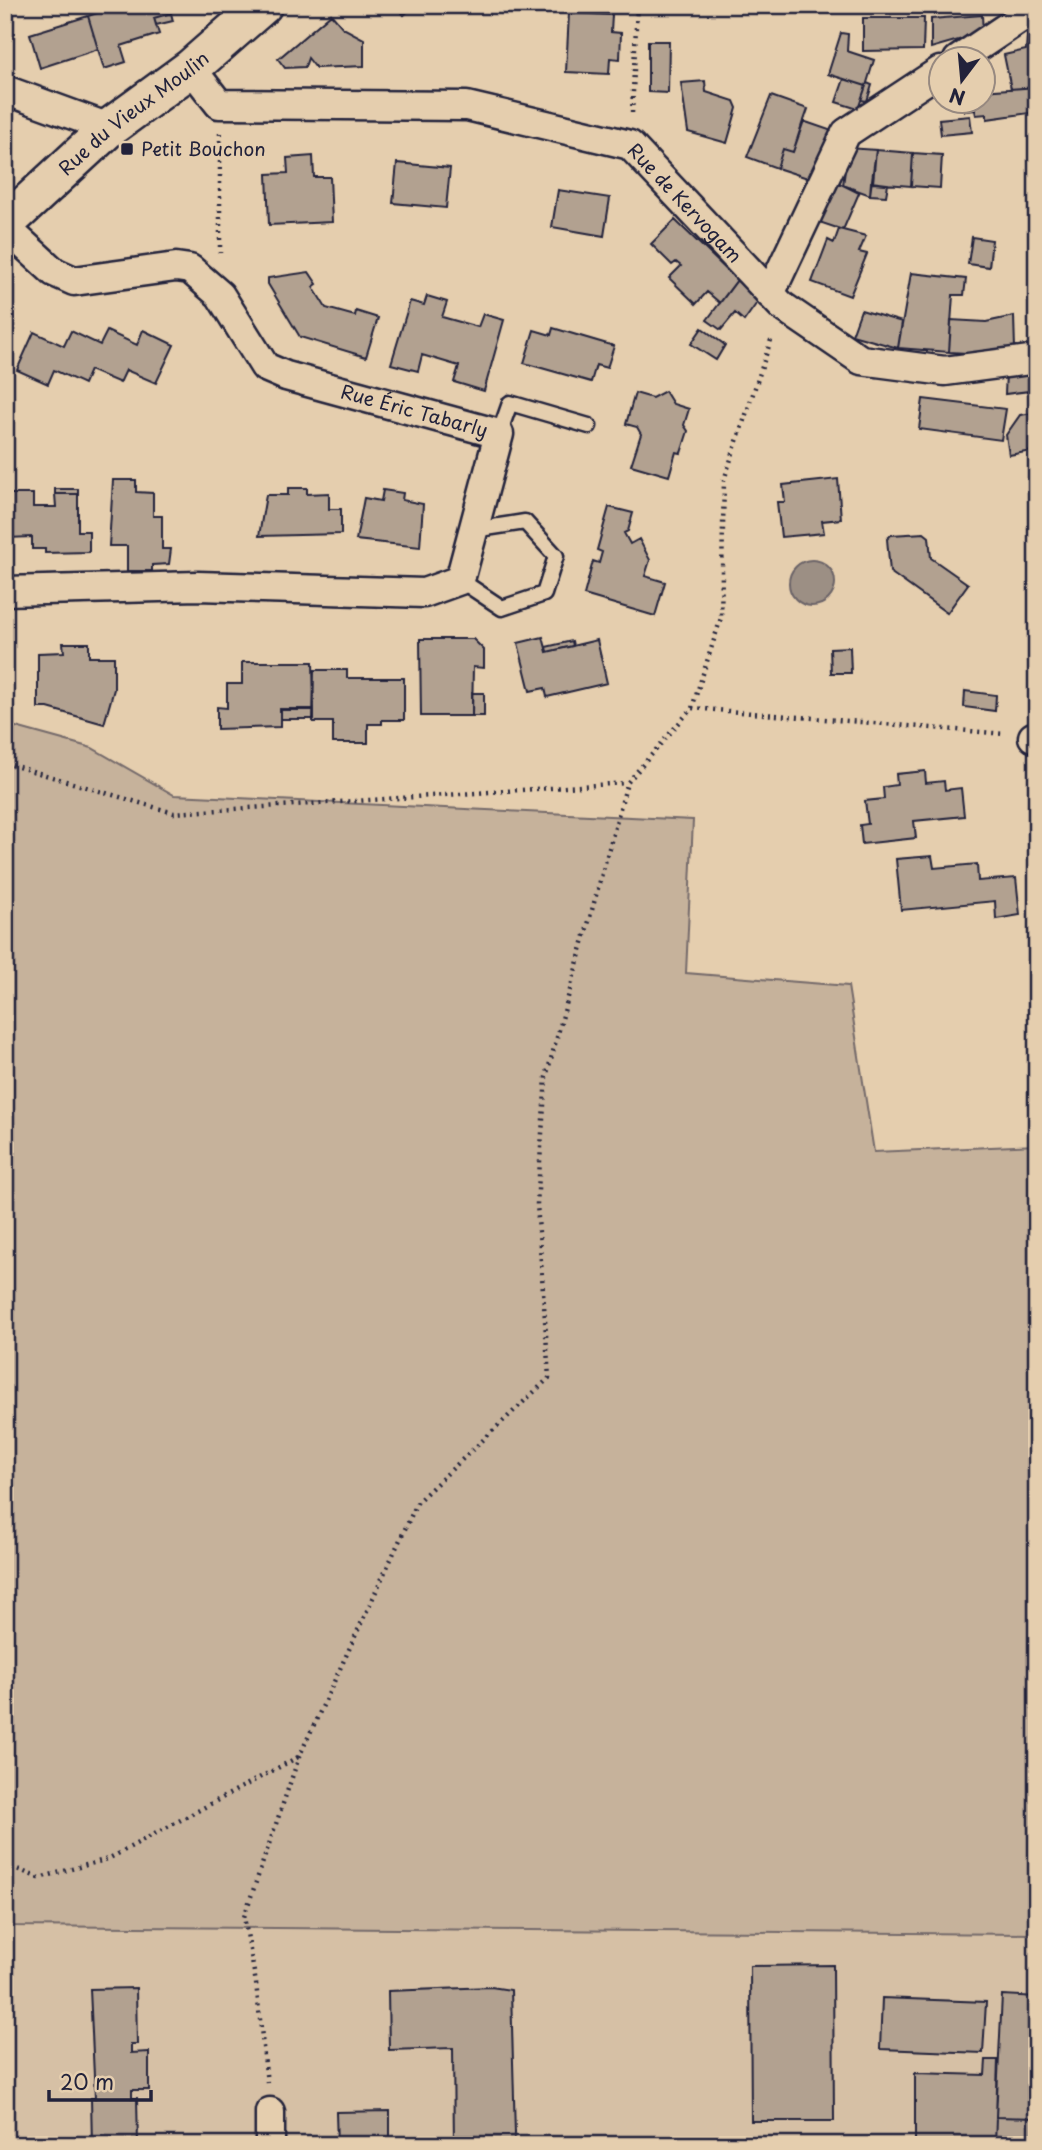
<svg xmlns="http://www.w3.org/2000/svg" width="1042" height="2150" viewBox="0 0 1042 2150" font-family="'Playpen Sans',sans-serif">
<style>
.built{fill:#d6c0a5}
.green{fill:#c6b29b;stroke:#746a6b;stroke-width:2}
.water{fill:#9c8f84;stroke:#6b6367;stroke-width:2}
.building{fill:#b2a190;stroke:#22223b;stroke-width:2}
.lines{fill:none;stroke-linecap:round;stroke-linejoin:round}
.service-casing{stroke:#22223b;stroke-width:19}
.minor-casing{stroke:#22223b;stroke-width:33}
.tertiary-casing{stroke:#22223b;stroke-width:42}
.path{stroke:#22223b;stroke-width:4.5;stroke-dasharray:2 5;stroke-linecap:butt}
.service{stroke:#e5ceae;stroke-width:14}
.minor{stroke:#e5ceae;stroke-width:28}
.tertiary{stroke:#e5ceae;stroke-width:37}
.poi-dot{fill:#22223b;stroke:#e5ceae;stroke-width:2.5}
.labels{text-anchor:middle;stroke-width:6;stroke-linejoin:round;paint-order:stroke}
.street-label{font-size:19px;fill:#22223b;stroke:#e5ceae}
.poi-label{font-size:19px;fill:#22223b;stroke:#e5ceae;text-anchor:start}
</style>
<rect width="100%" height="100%" fill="#e5ceae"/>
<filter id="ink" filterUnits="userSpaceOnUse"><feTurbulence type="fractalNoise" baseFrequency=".0143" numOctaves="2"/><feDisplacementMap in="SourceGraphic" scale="14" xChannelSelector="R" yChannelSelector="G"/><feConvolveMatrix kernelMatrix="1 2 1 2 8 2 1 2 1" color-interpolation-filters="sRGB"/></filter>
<g filter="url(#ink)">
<path class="built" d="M 862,1924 L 1037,1932 L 1037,2145 L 7,2145 L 13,1926 Z"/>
<path class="green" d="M 5,724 L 92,748 L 174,795 L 693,820 L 686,973 L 848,986 L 874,1152 L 1037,1145 L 1037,1934 L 5,1926 Z"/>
<path class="water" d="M789 583a23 23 0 1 1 46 0a23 23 0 1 1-46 0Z"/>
<path class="building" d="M 122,5 L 168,5 L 171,13 L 154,18 L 159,34 L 121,46 L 126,62 L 104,69 L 88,16 Z
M 395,5 L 415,5 L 404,15 Z
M 1029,5 L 1037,5 L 1037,87 L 1011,89 L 1004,55 L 1026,50 Z
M 171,13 L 173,21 L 156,25 L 154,18 Z
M 569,13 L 612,15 L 611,32 L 621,33 L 620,59 L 610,58 L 609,74 L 566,72 Z
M 331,14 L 343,28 L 364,39 L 364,66 L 316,68 L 308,58 L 305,67 L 285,68 L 278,59 Z
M 982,15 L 983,33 L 931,48 L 931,19 Z
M 88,16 L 98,49 L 40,68 L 30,34 Z
M 863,18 L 924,18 L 923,50 L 863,51 Z
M 841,33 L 848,34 L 847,51 L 874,60 L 866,86 L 828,74 Z
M 648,41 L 669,41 L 668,93 L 648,92 Z
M 844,79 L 866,86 L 858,109 L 836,102 Z
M 705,81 L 706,92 L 734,101 L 737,108 L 727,143 L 688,132 L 681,83 Z
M 867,83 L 872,85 L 867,101 L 861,100 Z
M 1037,87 L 1037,112 L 987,119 L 987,114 L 976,115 L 975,110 L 964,111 L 963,102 L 982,102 L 982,91 Z
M 771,96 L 808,109 L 793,152 L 783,149 L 777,168 L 747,157 Z
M 970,116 L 972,132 L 941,135 L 939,119 Z
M 803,121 L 838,133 L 817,181 L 777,168 L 783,149 L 793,152 Z
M 848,148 L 876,150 L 870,195 L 843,185 Z
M 876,150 L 913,153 L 911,186 L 873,183 Z
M 913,153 L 942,155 L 940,188 L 911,186 Z
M 313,156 L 314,177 L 330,177 L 332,222 L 269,225 L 267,174 L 288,173 L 287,158 Z
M 397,163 L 450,168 L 446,208 L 393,203 Z
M 837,182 L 859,193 L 843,230 L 819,222 Z
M 871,182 L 888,184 L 886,196 L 870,195 Z
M 558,190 L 610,198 L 604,236 L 552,227 Z
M 675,220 L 737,280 L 720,303 L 707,292 L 696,304 L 669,278 L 681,266 L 676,262 L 672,265 L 651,244 Z
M 839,229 L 866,236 L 859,252 L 867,254 L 850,296 L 812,282 L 828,240 L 834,243 Z
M 972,237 L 992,240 L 989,267 L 968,264 Z
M 309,272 L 317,284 L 313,287 L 326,308 L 355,316 L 356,311 L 378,318 L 366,357 L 300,337 L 268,284 L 268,278 Z
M 911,273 L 966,279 L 964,295 L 953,295 L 949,352 L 898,348 Z
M 737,280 L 759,300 L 744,321 L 735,313 L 721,330 L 707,320 Z
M 427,296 L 447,302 L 442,317 L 478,327 L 483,314 L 504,320 L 484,391 L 454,382 L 459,366 L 422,355 L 418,371 L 391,364 L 410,301 L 424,305 Z
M 861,310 L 902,322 L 898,348 L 852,335 Z
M 1014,316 L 1015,349 L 985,354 L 949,352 L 951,320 L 986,322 Z
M 553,328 L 614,346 L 607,368 L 596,365 L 591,382 L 524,363 L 534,330 L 551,335 Z
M 702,328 L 725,345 L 716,360 L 691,344 Z
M 143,330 L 174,345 L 156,383 L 126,370 L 120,383 L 90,370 L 84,384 L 54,370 L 48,384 L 17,370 L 34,332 L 64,346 L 71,331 L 100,345 L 107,331 L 137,345 Z
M 1037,369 L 1037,390 L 1005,394 L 1006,373 Z
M 665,391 L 673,404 L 689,409 L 684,425 L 688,431 L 681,453 L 676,452 L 669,476 L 631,465 L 641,434 L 637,427 L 626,424 L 635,393 L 652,398 Z
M 923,399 L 1006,409 L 1001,440 L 919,429 Z
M 1034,413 L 1037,450 L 1009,455 L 1006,435 L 1020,415 Z
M 838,479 L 841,519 L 822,521 L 824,533 L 781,537 L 777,502 L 785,502 L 783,485 Z
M 113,480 L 136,480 L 136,492 L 153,493 L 153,516 L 162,516 L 162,549 L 171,549 L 169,564 L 152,565 L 152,571 L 127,571 L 127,546 L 109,546 Z
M 288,488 L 307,488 L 307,494 L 329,493 L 329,509 L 341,509 L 341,534 L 259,536 L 266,495 L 288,495 Z
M 55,489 L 78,489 L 78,494 L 55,494 Z
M 383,490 L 403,493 L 402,500 L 423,504 L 420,547 L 356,540 L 364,498 L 381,501 Z
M 7,494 L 33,494 L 33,507 L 56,507 L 55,494 L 78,494 L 78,531 L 89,531 L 89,552 L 45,553 L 45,549 L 32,549 L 32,537 L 7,538 Z
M 609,507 L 633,513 L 628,531 L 624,533 L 630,544 L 639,539 L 650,560 L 645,576 L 665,582 L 655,616 L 584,595 L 593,561 L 599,563 L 602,552 L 597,550 Z
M 924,533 L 929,537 L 931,558 L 968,584 L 947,613 L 890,572 L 887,539 L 891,535 Z
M 543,637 L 547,652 L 597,640 L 607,683 L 547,697 L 545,688 L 530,691 L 518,643 Z
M 420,639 L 473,639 L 484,650 L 484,668 L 473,667 L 472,716 L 421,716 Z
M 572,641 L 573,646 L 547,652 L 546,647 Z
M 63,643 L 89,643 L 89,657 L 114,657 L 114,689 L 104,724 L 48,708 L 38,708 L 38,653 L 64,652 Z
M 850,647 L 851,673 L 831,673 L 830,648 Z
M 242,662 L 313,662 L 314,709 L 280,709 L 280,727 L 217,729 L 217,707 L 227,708 L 227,684 L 242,684 Z
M 314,670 L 347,670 L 347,678 L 404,678 L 404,720 L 382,720 L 382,724 L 368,724 L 368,743 L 333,743 L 333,722 L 313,722 Z
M 965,691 L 996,695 L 995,711 L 964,707 Z
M 472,693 L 484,693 L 484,716 L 472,716 Z
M 281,710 L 314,710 L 314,719 L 281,719 Z
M 925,771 L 926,783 L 944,781 L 945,790 L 961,788 L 964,816 L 914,821 L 916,838 L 862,844 L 860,825 L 868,824 L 865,801 L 884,799 L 883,787 L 897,785 L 896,774 Z
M 932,856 L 934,868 L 977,864 L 978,881 L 1016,878 L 1020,915 L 996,919 L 995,901 L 901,910 L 896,859 Z
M 833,1965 L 834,2121 L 751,2121 L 750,1966 Z
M 491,1987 L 511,1990 L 515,2134 L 513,2145 L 454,2145 L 453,2048 L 389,2050 L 388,1991 Z
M 136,1988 L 137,2044 L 131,2044 L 131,2053 L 149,2052 L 149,2090 L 132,2090 L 132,2098 L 137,2098 L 138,2145 L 92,2145 L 91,2098 L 95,2098 L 90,1989 Z
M 1002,1995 L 1037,1997 L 1037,2118 L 996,2117 Z
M 882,1998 L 986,2002 L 983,2053 L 880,2049 Z
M 986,2060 L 998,2060 L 995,2145 L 915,2145 L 915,2073 L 985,2075 Z
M 390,2111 L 390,2145 L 337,2145 L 336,2112 Z
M 996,2117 L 1037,2118 L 1037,2145 L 995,2145 Z"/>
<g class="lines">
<defs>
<path id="service" d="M 499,434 L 510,403 L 589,426
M 460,580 L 502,608 L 544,594 L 556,556 L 525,522 L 473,530"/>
<g id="minor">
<path d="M 958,60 L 1019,19 L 1021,5"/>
<path id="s1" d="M 191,68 L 219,104 L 467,106 L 630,145 L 782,306 L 861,360 L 945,371 L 1037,359"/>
<path d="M 5,90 L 109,128"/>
<path id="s2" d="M 5,227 L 54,272 L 74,281 L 176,267 L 190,269 L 220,295 L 265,367 L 286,376 L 499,434 L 460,580 L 424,593 L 198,586 L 5,591"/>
<path d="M 770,294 L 846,133 L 940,71"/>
<path d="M 1033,737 L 1037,736"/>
<path d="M 270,2112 L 270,2145"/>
</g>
<g id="tertiary">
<path id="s3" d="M 5,224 L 109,128 L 191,68 L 263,5"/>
</g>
</defs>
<use href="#service" class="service-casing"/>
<use href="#minor" class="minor-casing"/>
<use href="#tertiary" class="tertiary-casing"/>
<path class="path" d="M 632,113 L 637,5
M 220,133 L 220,253
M 692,708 L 721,618 L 724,480 L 772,337
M 5,763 L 174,813 L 626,783
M 5,1864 L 39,1878 L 108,1859 L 298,1757
M 267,2083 L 256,1983 L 244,1917 L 299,1757 L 418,1501 L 549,1378 L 537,1204 L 546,1077 L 627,783 L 692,708 L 1005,734"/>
<use href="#service" class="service"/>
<use href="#minor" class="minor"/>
<use href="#tertiary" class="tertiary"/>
</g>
</g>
<rect class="poi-dot" x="120" y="142" width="14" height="14" rx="3.5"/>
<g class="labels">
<g class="street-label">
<text dy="7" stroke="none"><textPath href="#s3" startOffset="170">Rue du Vieux Moulin</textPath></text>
<text dy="7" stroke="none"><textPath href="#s1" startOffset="541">Rue de Kervogam</textPath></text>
<text dy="7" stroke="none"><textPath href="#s2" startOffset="486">Rue Éric Tabarly</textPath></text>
</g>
<g class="poi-label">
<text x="141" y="156">Petit Bouchon</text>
</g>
</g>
<rect width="1042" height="2150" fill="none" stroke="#e5ceae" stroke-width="28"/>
<rect x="14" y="14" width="1014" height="2122" fill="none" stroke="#22223b" stroke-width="2.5" filter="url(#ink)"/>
<g transform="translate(962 80) rotate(196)"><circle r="33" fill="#e5ceae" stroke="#978980" stroke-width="2"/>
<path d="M0-5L12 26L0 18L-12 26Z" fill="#22223b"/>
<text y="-10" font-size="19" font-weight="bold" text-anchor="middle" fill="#22223b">N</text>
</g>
<path d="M49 2090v10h102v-10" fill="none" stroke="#22223b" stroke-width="3.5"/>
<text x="60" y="2090" font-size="21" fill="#22223b" stroke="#e5ceae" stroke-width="5" paint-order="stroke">20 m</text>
</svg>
